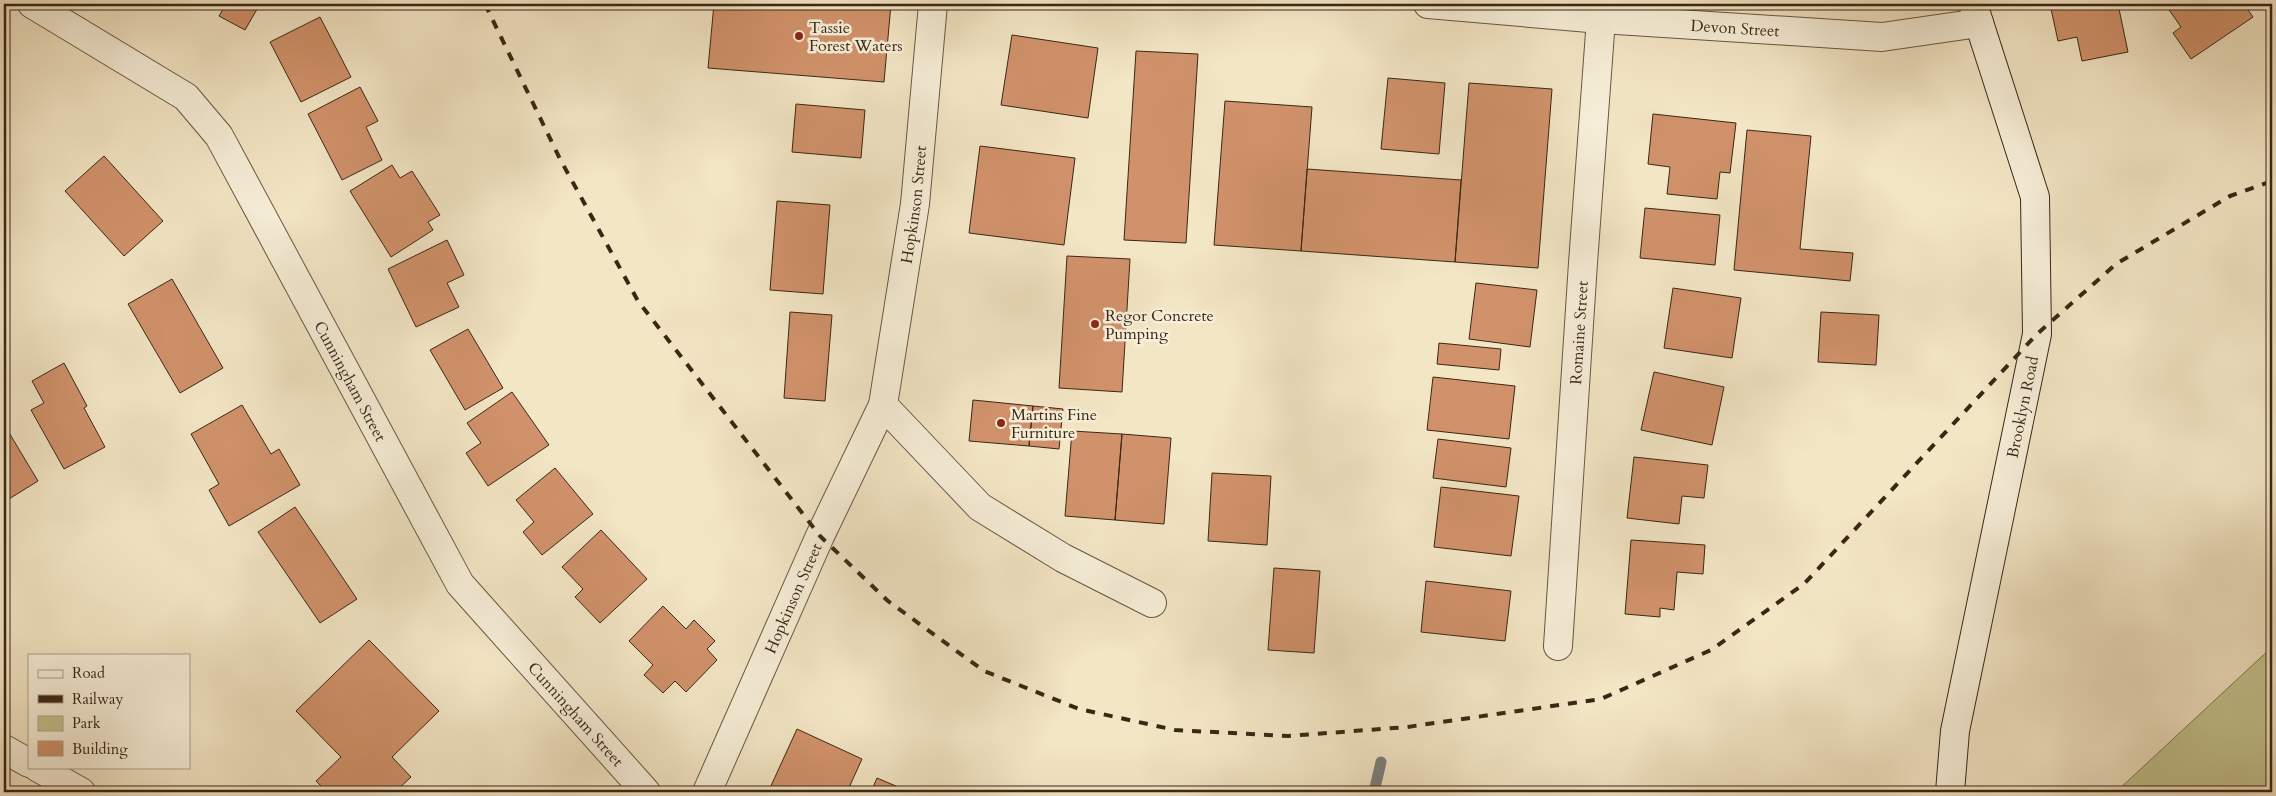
<svg xmlns="http://www.w3.org/2000/svg" width="2276" height="796" viewBox="0 0 2276 796" font-family="Cardo,serif">
<style>
.green{fill:#c3c38f;stroke:#7e7552}
.lines{fill:none;stroke-linecap:round;stroke-linejoin:round}
.stream{stroke:#78807c;stroke-width:11}
.building{fill:#d1926b;stroke:#392715}
.street-casing{stroke:#685741;stroke-width:30}
.secondary-casing{stroke:#392715;stroke-width:30}
.street{stroke:#f7efd9;stroke-width:28}
.secondary{stroke:#f7efd9;stroke-width:28}
.rail{stroke:#392715;stroke-width:4;stroke-dasharray:9 9;stroke-linecap:butt}
.poi-dot{fill:#8f2418;stroke:#f7efd9;stroke-width:2}
.labels{text-anchor:middle;stroke-width:5;stroke-linejoin:round;paint-order:stroke}
.poi-label{font-size:16px;fill:#392715;stroke:#f7efd9;text-anchor:start}
.street-label{font-size:16px;fill:#392715;stroke:#f7efd9}
</style>
<rect width="100%" height="100%" fill="#f3e6c5"/>
<filter id="stains"><feTurbulence type="fractalNoise" baseFrequency=".004" numOctaves="4"/><feColorMatrix values="0 0 0 0 .2 0 0 0 0 .09 0 0 0 0 .02 0 0 0 .5 -.17"/></filter>
<radialGradient id="worn" r=".72"><stop offset=".6" stop-color="#630" stop-opacity="0"/><stop offset="1" stop-color="#630" stop-opacity=".3"/></radialGradient>
<path class="green" d="M 2272,647 L 2272,792 L 2116,792 Z"/>
<g class="lines">
<path class="stream" d="M 1374,792 L 1381,762"/>
</g>
<path class="building" d="M 226,4 L 260,4 L 245,30 L 219,16 Z
M 714,4 L 891,4 L 884,82 L 708,68 Z
M 2050,4 L 2118,4 L 2128,52 L 2082,61 L 2077,37 L 2058,41 Z
M 2165,4 L 2244,4 L 2253,17 L 2191,59 L 2173,33 L 2181,27 Z
M 320,17 L 351,77 L 301,102 L 270,42 Z
M 1012,35 L 1098,48 L 1088,118 L 1001,105 Z
M 1136,51 L 1198,54 L 1186,243 L 1124,240 Z
M 1388,78 L 1445,83 L 1439,154 L 1381,149 Z
M 1469,83 L 1552,89 L 1538,268 L 1455,262 Z
M 360,87 L 378,121 L 366,127 L 382,160 L 342,180 L 308,114 Z
M 1225,101 L 1312,107 L 1301,251 L 1214,245 Z
M 796,104 L 865,110 L 861,158 L 792,152 Z
M 1653,114 L 1736,123 L 1730,173 L 1720,172 L 1717,199 L 1667,194 L 1670,167 L 1648,164 Z
M 1747,130 L 1811,136 L 1800,249 L 1853,253 L 1850,281 L 1734,270 Z
M 980,146 L 1075,158 L 1064,245 L 969,233 Z
M 104,156 L 163,221 L 124,256 L 65,191 Z
M 392,165 L 400,178 L 412,171 L 440,215 L 428,222 L 433,230 L 391,257 L 350,191 Z
M 1307,169 L 1461,180 L 1455,262 L 1301,251 Z
M 777,201 L 830,205 L 823,294 L 770,290 Z
M 1645,208 L 1720,215 L 1715,265 L 1640,258 Z
M 447,240 L 464,275 L 447,283 L 459,307 L 416,327 L 388,269 Z
M 1067,256 L 1130,259 L 1122,392 L 1059,388 Z
M 172,279 L 223,368 L 180,393 L 128,304 Z
M 1476,283 L 1537,290 L 1530,347 L 1469,339 Z
M 1673,288 L 1741,298 L 1732,358 L 1664,348 Z
M 790,312 L 832,315 L 825,401 L 784,398 Z
M 1821,312 L 1879,315 L 1876,365 L 1818,362 Z
M 468,329 L 503,388 L 465,410 L 430,350 Z
M 1439,343 L 1501,349 L 1499,370 L 1437,364 Z
M 64,363 L 87,406 L 84,408 L 105,447 L 64,469 L 31,410 L 44,403 L 32,381 Z
M 1654,372 L 1724,387 L 1712,445 L 1641,430 Z
M 1433,377 L 1515,386 L 1509,439 L 1427,430 Z
M 512,392 L 549,445 L 488,486 L 466,453 L 481,443 L 467,423 Z
M 973,400 L 1033,406 L 1029,446 L 969,441 Z
M 242,405 L 271,454 L 279,449 L 300,485 L 229,526 L 209,490 L 219,484 L 191,434 Z
M 1033,406 L 1063,409 L 1059,449 L 1029,446 Z
M 5,426 L 38,481 L 4,502 L 4,427 Z
M 1072,431 L 1122,434 L 1115,520 L 1065,516 Z
M 1122,434 L 1171,438 L 1164,524 L 1115,520 Z
M 1438,439 L 1511,448 L 1506,487 L 1433,478 Z
M 1634,457 L 1708,465 L 1704,498 L 1682,496 L 1679,524 L 1627,518 Z
M 555,468 L 593,514 L 542,555 L 523,532 L 534,522 L 516,500 Z
M 1212,473 L 1271,476 L 1267,545 L 1208,541 Z
M 1441,487 L 1519,496 L 1511,556 L 1434,547 Z
M 295,507 L 357,599 L 320,623 L 258,532 Z
M 601,530 L 647,579 L 600,623 L 575,597 L 583,589 L 562,567 Z
M 1631,540 L 1705,545 L 1703,574 L 1677,572 L 1674,610 L 1660,608 L 1660,617 L 1625,614 Z
M 1274,568 L 1320,571 L 1314,653 L 1268,650 Z
M 1426,581 L 1511,591 L 1505,641 L 1421,632 Z
M 663,606 L 686,629 L 694,620 L 715,641 L 707,649 L 717,660 L 686,692 L 675,681 L 663,693 L 644,675 L 653,665 L 629,641 Z
M 369,640 L 439,711 L 392,757 L 411,777 L 395,792 L 327,792 L 316,781 L 341,757 L 296,711 Z
M 797,729 L 862,759 L 847,792 L 780,792 L 770,788 Z
M 877,778 L 910,792 L 871,792 Z"/>
<g class="lines">
<defs>
<g id="street">
<path id="s1" d="M 32,4 L 186,97 L 219,136 L 460,584 L 646,792"/>
<path id="s2" d="M 1428,4 L 1601,19 L 1882,37 L 1979,23"/>
<path d="M 883,405 L 980,507 L 1063,558 L 1152,603"/>
<path id="s3" d="M 1558,646 L 1583,263 L 1601,19"/>
<path d="M 4,749 L 29,763"/>
<path d="M 37,767 L 81,792"/>
<path id="s4" d="M 707,792 L 820,536 L 883,405 L 915,204 L 933,4"/>
</g>
<g id="secondary">
<path id="s5" d="M 1950,792 L 1955,731 L 2037,334 L 2035,197 L 1973,4"/>
</g>
</defs>
<use href="#street" class="street-casing"/>
<use href="#secondary" class="secondary-casing"/>
<use href="#street" class="street"/>
<use href="#secondary" class="secondary"/>
<path class="rail" d="M 485,4 L 560,159 L 638,301 L 820,536 L 888,601 L 984,671 L 1079,709 L 1175,730 L 1288,736 L 1407,727 L 1601,699 L 1711,650 L 1804,584 L 2037,334 L 2116,264 L 2230,196 L 2272,181"/>
</g>
<g class="poi-dot">
<circle cx="799" cy="36" r="5"/>
<circle cx="1095" cy="324" r="5"/>
<circle cx="1001" cy="423" r="5"/>
</g>
<g class="labels">
<g class="poi-label">
<text x="809" y="33">Tassie<tspan x="809" dy="18">Forest Waters</tspan></text>
<text x="1105" y="321">Regor Concrete<tspan x="1105" dy="18">Pumping</tspan></text>
<text x="1011" y="420">Martins Fine<tspan x="1011" dy="18">Furniture</tspan></text>
</g>
<g class="street-label">
<text dy="6" stroke="none"><textPath href="#s2" startOffset="308">Devon Street</textPath></text>
<text dy="6" stroke="none"><textPath href="#s4" startOffset="628">Hopkinson Street</textPath></text>
<text dy="6" stroke="none"><textPath href="#s3" startOffset="314">Romaine Street</textPath></text>
<text dy="6" stroke="none"><textPath href="#s1" startOffset="509">Cunningham Street</textPath></text>
<text dy="6" stroke="none"><textPath href="#s5" startOffset="392">Brooklyn Road</textPath></text>
<text dy="6" stroke="none"><textPath href="#s4" startOffset="212">Hopkinson Street</textPath></text>
<text dy="6" stroke="none"><textPath href="#s1" startOffset="914">Cunningham Street</textPath></text>
</g>
</g>
<rect width="2276" height="796" fill="none" stroke="#f3e6c5" stroke-width="20"/>
<rect x="5" y="5" width="2266" height="786" fill="none" stroke="#392715" stroke-width="2.5"/>
<rect x="10" y="10" width="2256" height="776" fill="none" stroke="#392715"/>
<rect x="28" y="654" width="162" height="115" fill="#f7efd9" stroke="#ab9f8b"/>
<rect x="38" y="670" width="25" height="8" fill="#f7efd9" stroke="#ab9f8b"/>
<text x="72" y="678" font-size="15" fill="#392715">Road</text>
<rect x="38" y="695" width="25" height="8" fill="#392715" stroke="#ab9f8b"/>
<text x="72" y="704" font-size="15" fill="#392715">Railway</text>
<rect x="38" y="716" width="25" height="15" fill="#c3c38f" stroke="#ab9f8b"/>
<text x="72" y="728" font-size="15" fill="#392715">Park</text>
<rect x="38" y="741" width="25" height="15" fill="#d1926b" stroke="#ab9f8b"/>
<text x="72" y="754" font-size="15" fill="#392715">Building</text>
<rect width="100%" height="100%" filter="url(#stains)"/>
<rect width="100%" height="100%" fill="url(#worn)"/>
</svg>
